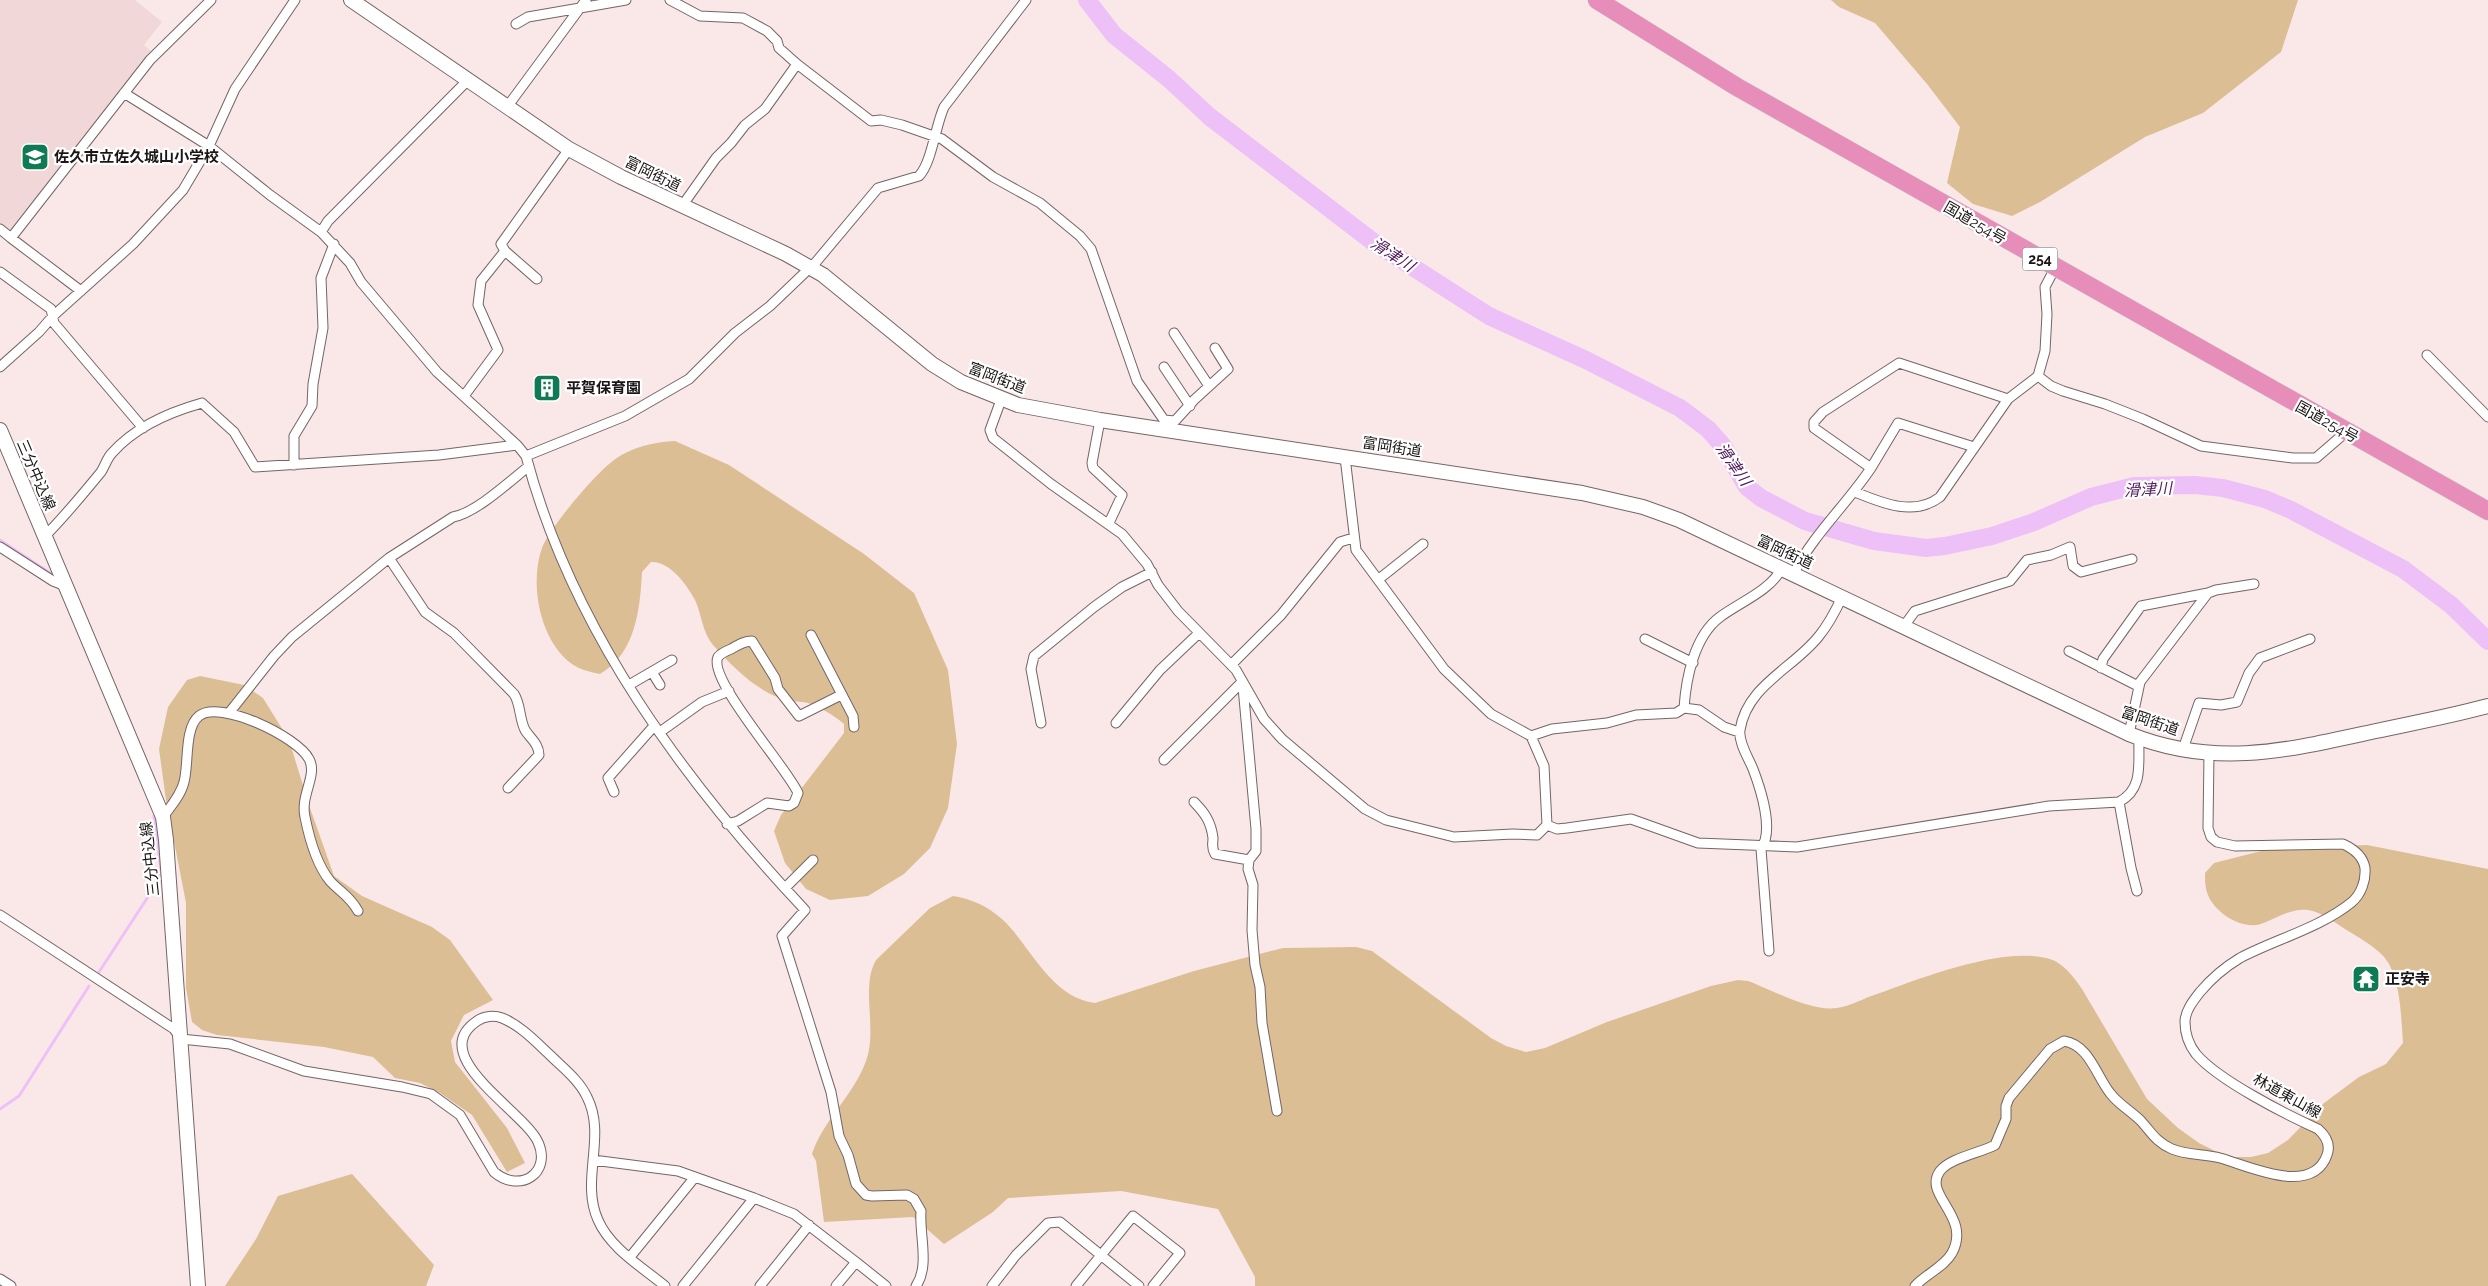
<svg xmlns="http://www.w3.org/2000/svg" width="2488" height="1286" viewBox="0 0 2488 1286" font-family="Raleway,'Noto Sans JP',sans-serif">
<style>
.built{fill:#f1d7d7}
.green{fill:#dbbe94}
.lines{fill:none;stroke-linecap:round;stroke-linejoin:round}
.stream{stroke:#edc1f7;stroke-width:3}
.river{stroke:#edc1f7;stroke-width:18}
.street-casing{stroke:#756565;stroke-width:11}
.secondary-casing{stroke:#756565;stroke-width:16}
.highway-casing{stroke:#cdcccc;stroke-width:19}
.street{stroke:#fff;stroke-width:9}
.secondary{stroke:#fff;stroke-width:14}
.highway{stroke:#e68dba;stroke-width:18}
.labels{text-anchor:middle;stroke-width:4.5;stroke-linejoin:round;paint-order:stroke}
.shield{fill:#fff;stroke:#5f5b5b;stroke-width:1}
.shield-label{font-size:14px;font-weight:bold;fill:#1b1515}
.poi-label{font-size:15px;font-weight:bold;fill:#1b1515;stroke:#fff;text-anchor:start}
.street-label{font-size:15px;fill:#1b1515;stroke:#fff}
.water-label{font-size:16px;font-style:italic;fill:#542060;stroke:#fff}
</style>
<rect width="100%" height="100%" fill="#fae8e8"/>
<path class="built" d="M 0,0 L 135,0 L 162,22 L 144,45 L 152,52 L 14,230 L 8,230 L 0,223 Z"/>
<path class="green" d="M 1831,0 L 2298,0 L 2281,52 L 2203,113 L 2145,137 L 2040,202 L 2012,216 L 1973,204 L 1947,183 L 1960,127 L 1927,84 L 1875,23 L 1839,7 Z
M 675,441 L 729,465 L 864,554 L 914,593 L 948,670 L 957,744 L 948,808 L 930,848 L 904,874 L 868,896 L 830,900 L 806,889 L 785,863 L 774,831 L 781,815 L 844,733 L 844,724 C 834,715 821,708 808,703 C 801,701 792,702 785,700 C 755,690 734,668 713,645 C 702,632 702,615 695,600 C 687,585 670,561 651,562 L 642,572 C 640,609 636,653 600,674 C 591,672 580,670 572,664 C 540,641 529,584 542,548 C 550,527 595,474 614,460 C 631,447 655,442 675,441 Z
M 200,676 L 244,685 L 263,698 L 289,740 L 310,808 L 334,876 L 362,896 L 432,927 L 450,940 L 493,1000 L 464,1015 L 451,1041 L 455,1062 L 507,1128 L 525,1163 L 507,1172 L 472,1115 L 440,1093 L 420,1083 L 395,1078 L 373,1057 L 324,1047 L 217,1035 L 202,1030 L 192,1022 L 186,988 L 186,903 L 166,800 L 159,749 L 168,707 L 187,680 Z
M 2367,845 L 2488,869 L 2488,1286 L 1255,1286 L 1255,1277 L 1218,1209 L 1121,1191 L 1008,1198 L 993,1212 L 944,1244 L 913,1217 L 824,1222 L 816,1161 L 812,1154 C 823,1120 854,1095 866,1061 C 878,1029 860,988 876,960 L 930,908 L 953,896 C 972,899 987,906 1002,919 C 1031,946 1050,997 1095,1003 L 1194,971 L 1283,948 L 1356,947 L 1372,951 L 1491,1038 L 1506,1046 L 1526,1052 L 1545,1048 L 1607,1022 L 1711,986 L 1738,980 L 1748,981 C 1772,990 1812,1012 1837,1008 C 1851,1006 1864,998 1877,994 C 1921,978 2000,947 2046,958 C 2062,961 2073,976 2082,989 L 2147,1099 L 2178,1128 L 2199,1143 L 2215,1151 L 2234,1157 L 2251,1157 L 2268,1153 L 2288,1140 L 2324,1103 L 2359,1077 L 2386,1064 L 2403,1043 C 2401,1017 2401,987 2389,964 C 2382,950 2358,937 2345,929 C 2334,922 2321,912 2308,910 C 2290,908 2276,919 2261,924 C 2242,930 2215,913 2208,895 C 2205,888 2205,880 2205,873 L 2214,863 L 2269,849 Z
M 352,1174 L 434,1265 L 426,1286 L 225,1286 L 256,1239 L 278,1196 Z"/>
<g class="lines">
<path class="stream" d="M 0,540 L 53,575
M 99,972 L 157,883 L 161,870 L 154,816
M 0,1109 L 19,1096 L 89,986"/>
<path class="river" d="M 1087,0 L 1114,35 L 1169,79 L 1210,117 L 1372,241 L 1489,316 L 1586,360 L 1680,408 L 1708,429 L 1723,446 L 1747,487 L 1761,498 L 1805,521 L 1874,541 L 1926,548 L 1945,546 L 1992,536 L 2034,522 L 2091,497 L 2134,486 L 2195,485 L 2223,488 L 2265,499 L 2291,510 L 2403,569 L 2451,605 L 2488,641"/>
<defs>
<path id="street" d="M 670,0 L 700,16 L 743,18 L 767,31 L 777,41 L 779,48 L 797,64 L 871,121 L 881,120 L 902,125 L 942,139 L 993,177 L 1040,203 L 1080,236 L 1091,249 L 1137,381 L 1164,420 L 1168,431
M 516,24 L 528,17 L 580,8 L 586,0
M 124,93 L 209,146 L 270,195 L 321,232 L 350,263 L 361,282 L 437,372 L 517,445 L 526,456 C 572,630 684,781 805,910 L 782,936 L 831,1092 L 839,1136 L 848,1155 L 856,1184 L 866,1195 L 872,1196 L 907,1195 L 914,1199 L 921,1211 C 919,1234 930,1266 916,1286
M 507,107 L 580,8 L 626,0
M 682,206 L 716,158 L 731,143 L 745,125 L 765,109 L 797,64
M 0,229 L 11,238 L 150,60 L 211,0
M 321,232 L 328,221 L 468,80
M 11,238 L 81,291
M 0,272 L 51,309 L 54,323 L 143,428
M 537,279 L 505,251 L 501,244 L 569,149
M 1174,333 L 1209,386
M 2427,355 L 2488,417
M 0,367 L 39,332 L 53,316 L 133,244 L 183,190 L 209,146 L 235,89 L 295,0
M 1164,367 L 1190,406
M 2038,376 L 2051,386 L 2063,391 L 2105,404 L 2143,419 L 2201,446 L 2293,458 L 2316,458 L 2346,432
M 464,396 L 498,350 L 478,305 L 481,281 L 505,251
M 1001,400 L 990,430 L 993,438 L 1051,484 L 1122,534 L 1147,564 L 1158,585 L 1178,611 L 1236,670 L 1264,719 L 1282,739 L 1365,809 L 1386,820 L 1454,837 L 1513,834 L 1537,835 L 1547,825 L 1544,766 L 1531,736 L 1491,714 L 1444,669 L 1356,550 L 1345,457
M 1100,420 L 1092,463 L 1093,468 L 1122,495 L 1109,523
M 1164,420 L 1175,421 L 1194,400 L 1228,369 L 1215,348
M 526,456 L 625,416 L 689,379 L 735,333 L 770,306 L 816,262 L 878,188 L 919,176 C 932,162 935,127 944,107 L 1026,0
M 294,465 L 294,436 L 312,406 L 313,384 L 323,328 L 321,278 L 334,244
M 1871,468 L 1898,423 L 1974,447
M 1855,492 C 1882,503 1914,517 1940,497 L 2008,399 L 2038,376 L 2045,351 L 2047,314 L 2045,287 L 2055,268
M 45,536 C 65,516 83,494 101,472 C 105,466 107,458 112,453 C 135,427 170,412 202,403 L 234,432 L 255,467 L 439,455 L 517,445
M 0,547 L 53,581 L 66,586
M 389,558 L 425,612 L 454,633 L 514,694 C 521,705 519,718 525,730 C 530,738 539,744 539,755 L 508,788
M 1794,573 C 1813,535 1847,504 1871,468 L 1814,428 L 1814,422 L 1823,412 L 1899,363 L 2008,399
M 1379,579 L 1423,544
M 1904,626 L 1915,611 L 2010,581 L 2027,560 L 2051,555 L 2070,547 L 2073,566 L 2081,572 L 2132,559
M 811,635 L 853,716 L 854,727
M 1645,639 L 1693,663
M 2069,651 L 2138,686
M 1231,665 L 1281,615 L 1340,542 L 1353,538
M 2101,668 L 2103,659 L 2141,606 L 2208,593
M 652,672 L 660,685
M 629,685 L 672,660
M 1243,687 L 1256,829 L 1256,851 L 1249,860 L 1248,869 L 1253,885 L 1252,930 L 1255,965 L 1260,987 L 1262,1023 L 1277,1111
M 1684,708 C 1686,679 1694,636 1720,617 C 1740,602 1770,591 1782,568
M 229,713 L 274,656 L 292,637 L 389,558 L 453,517 C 476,513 510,481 529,466
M 1041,723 L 1031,669 L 1034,656 L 1094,607 L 1122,587 L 1152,572
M 1116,723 L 1160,670 L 1198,634
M 660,732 L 702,702 L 729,691
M 2129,734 L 2140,682 L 2208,593 L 2216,590 L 2254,584
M 1531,736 L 1552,729 L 1607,723 L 1636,715 L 1676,713 L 1684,708 L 1699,710 L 1724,727 L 1739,732
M 2183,749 L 2199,703 L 2221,705 L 2237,702 L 2249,673 L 2260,658 L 2310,639
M 1164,760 L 1242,682
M 614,792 L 608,778 L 654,726
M 1194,802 C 1205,813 1211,822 1213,838 C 1213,845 1211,847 1215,854 L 1249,860
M 2119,802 L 2131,868 L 2137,891
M 163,817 C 171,806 181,795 184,782 C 189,764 184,728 199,716 C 219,699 298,737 309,759 C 318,775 300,795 305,817 C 309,837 317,865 330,881 C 341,893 349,895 358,911
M 727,824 L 738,821 L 767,803 L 789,806 L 794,803 L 798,793 C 788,769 707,679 718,657 C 721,653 726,651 731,649 C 738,645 744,641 752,641 L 775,678 L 778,689 L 799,716 L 841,695
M 1547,825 L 1557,829 L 1567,828 L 1631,819 L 1698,843 L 1797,847 L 2049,806 L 2119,802 C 2144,789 2138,763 2139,738
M 785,888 L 813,860
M 0,915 L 174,1029 L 181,1039 L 230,1044 L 304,1071 L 402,1087 L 431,1094 L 460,1115 L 494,1172 C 520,1194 552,1173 538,1142 C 524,1111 425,1056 477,1021 C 484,1016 494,1015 502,1018 C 520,1025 536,1042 550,1055 C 563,1068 579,1080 587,1097 C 607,1136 580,1180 598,1220 C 610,1248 642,1267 665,1286
M 1769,951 L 1761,849 C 1774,831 1761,790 1753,769 C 1749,759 1738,742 1740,730 C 1747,685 1794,668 1819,636 C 1828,625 1836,610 1842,597
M 593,1160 L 678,1171 L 754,1198 L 794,1214 L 856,1262
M 630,1257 L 695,1177
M 0,1279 L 11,1286
M 683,1286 L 754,1198
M 760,1286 L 809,1225
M 836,1286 L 856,1262 L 886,1286
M 992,1286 L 1016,1255 L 1048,1223 L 1060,1222 L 1139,1286
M 1076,1286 L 1133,1216 L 1180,1253 L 1153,1286
M 1915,1286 C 1926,1274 1944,1267 1952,1253 C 1972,1216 1922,1195 1940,1171 C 1950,1158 1980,1153 1995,1145 L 2006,1119 L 2006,1106 L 2009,1098 L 2050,1049 L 2064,1041 C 2089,1045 2096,1075 2110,1093 C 2118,1104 2131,1111 2141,1121 C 2151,1132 2157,1143 2172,1149 C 2186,1155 2205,1154 2220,1158 C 2249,1166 2312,1197 2327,1155 C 2331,1144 2326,1136 2318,1129 C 2285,1114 2218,1080 2196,1054 C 2189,1045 2185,1033 2185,1022 C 2185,1011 2193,1001 2200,992 C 2211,979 2225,967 2240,958 C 2276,939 2320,928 2352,902 C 2361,894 2366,881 2365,868 C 2363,856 2354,849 2343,844 L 2235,846 L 2217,842 L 2211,837 L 2208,828 L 2209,753"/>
<path id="secondary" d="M 351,0 L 569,149 L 621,177 L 786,254 L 823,275 L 932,364 L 961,382 L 1018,405 L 1100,420 L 1582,493 L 1643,507 L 1679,520 L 2129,734 C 2216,769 2289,750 2376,731 C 2413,723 2451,716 2488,706
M 0,430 L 163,817 L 166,840 L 198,1286"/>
<path id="highway" d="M 1597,0 L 1737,87 L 2488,511"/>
</defs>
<use href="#street" class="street-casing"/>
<use href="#secondary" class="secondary-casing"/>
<use href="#highway" class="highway-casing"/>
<use href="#street" class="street"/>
<use href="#secondary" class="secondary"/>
<use href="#highway" class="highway"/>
</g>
<defs>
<symbol id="school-square" viewBox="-11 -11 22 22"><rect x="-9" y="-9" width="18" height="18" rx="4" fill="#0f7a54" stroke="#fff"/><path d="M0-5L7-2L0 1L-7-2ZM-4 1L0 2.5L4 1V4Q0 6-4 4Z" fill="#fff"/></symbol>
<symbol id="building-square" viewBox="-11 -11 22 22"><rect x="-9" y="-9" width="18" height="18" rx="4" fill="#0f7a54" stroke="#fff"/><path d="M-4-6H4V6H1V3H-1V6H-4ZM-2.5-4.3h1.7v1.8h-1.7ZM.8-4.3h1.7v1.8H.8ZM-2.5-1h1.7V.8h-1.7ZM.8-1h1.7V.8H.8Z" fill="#fff"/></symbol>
<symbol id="temple-square" viewBox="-11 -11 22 22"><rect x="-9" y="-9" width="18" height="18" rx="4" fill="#0f7a54" stroke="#fff"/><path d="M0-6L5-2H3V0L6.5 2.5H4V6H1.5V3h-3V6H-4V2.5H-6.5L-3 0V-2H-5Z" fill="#fff"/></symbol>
</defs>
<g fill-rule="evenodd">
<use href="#school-square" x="19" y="141" width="32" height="32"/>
<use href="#building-square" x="531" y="372" width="32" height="32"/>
<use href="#temple-square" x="2350" y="963" width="32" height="32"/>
</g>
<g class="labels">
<rect class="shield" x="2022.5" y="247.5" width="35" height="23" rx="4"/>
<g class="shield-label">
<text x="2040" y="264">254</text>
</g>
<g class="poi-label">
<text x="54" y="162">佐久市立佐久城山小学校</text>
<text x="566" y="393">平賀保育園</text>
<text x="2385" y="984">正安寺</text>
</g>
<g class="street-label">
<text transform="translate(653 174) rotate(26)" y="5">富岡街道</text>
<text transform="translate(1975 223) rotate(30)" y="5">国道254号</text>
<text transform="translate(997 378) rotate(21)" y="5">富岡街道</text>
<text transform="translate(2327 422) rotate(29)" y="5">国道254号</text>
<text transform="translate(1392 447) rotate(9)" y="5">富岡街道</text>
<text transform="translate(36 475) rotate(67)" y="5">三分中込線</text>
<text transform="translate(1785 552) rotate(25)" y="5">富岡街道</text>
<text transform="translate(2150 721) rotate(19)" y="5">富岡街道</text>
<text transform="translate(150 859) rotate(-96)" y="5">三分中込線</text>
<text transform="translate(2287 1096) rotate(29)" y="5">林道東山線</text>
</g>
<g class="water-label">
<text transform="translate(1393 254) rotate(33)" y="6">滑津川</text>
<text transform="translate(1734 464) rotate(55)" y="6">滑津川</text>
<text transform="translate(2148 489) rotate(-3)" y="6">滑津川</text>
</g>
</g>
</svg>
